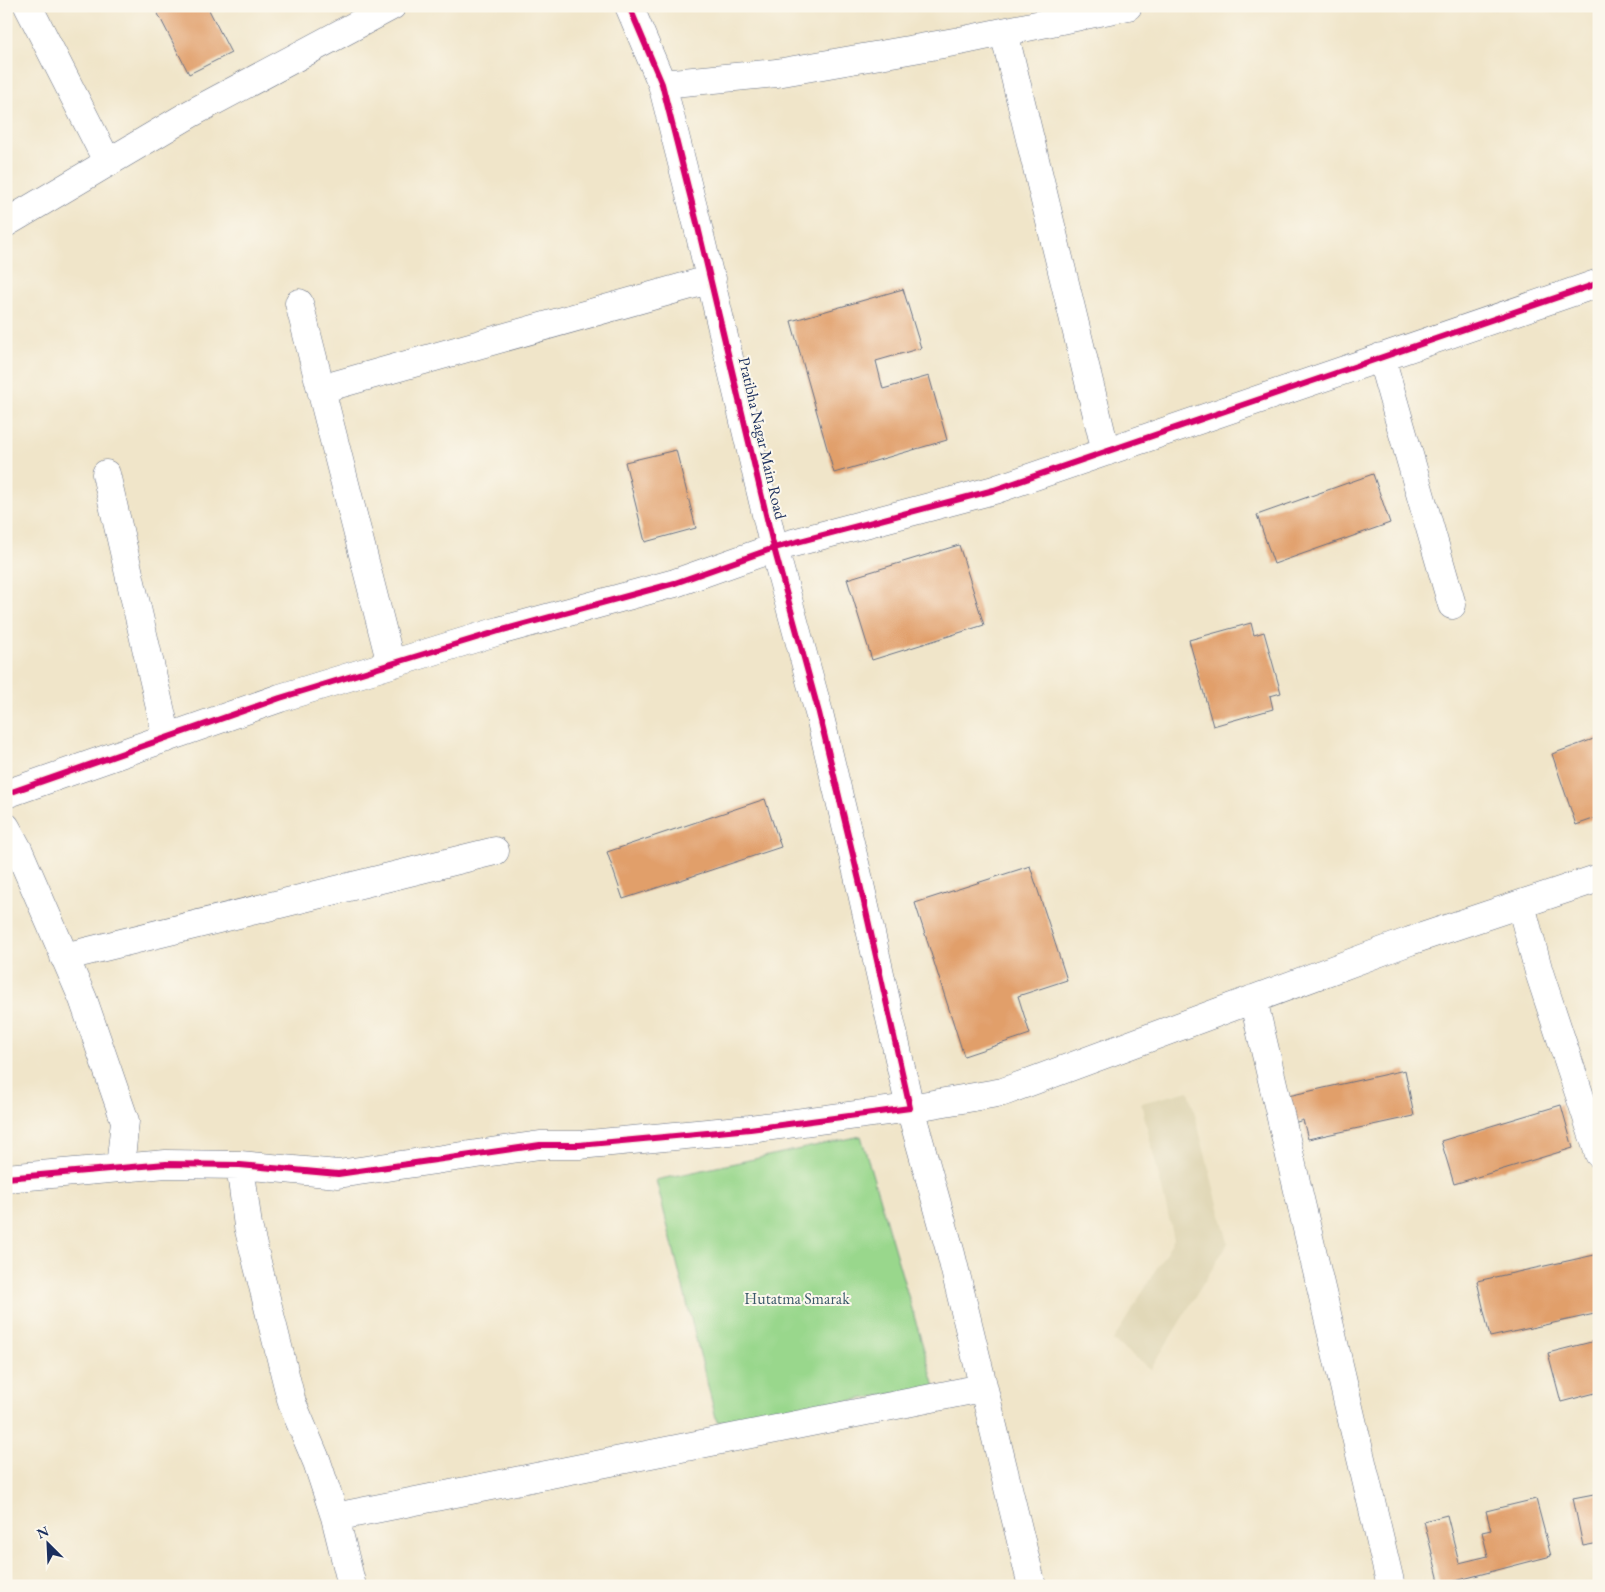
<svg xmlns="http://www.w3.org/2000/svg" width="1605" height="1592" viewBox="0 0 1605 1592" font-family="'EB Garamond',serif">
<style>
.built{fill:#e1d8b8}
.green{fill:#99d78c;stroke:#5a8375}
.building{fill:#e19f6b}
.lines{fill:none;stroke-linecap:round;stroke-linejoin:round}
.minor-casing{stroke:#666f83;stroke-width:29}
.minor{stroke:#fff;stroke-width:28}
.cycleway-casing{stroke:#fbf7ec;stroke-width:9}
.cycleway{stroke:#d6006c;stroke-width:6}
.labels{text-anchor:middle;stroke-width:4;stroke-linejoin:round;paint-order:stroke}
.street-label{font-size:16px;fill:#1b2f5e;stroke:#fbf7ec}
.park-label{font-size:16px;fill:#3a596a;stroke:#fbf7ec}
</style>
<rect width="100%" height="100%" fill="#fbf7ec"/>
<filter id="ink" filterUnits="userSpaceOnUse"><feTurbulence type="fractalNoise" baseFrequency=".02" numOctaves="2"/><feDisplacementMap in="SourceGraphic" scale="10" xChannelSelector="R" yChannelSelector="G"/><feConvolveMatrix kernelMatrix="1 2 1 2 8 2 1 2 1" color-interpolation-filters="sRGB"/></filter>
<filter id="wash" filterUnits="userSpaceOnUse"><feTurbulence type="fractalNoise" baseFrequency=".0096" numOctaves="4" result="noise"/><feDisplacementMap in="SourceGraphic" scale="20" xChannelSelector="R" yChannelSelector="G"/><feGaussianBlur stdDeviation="1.12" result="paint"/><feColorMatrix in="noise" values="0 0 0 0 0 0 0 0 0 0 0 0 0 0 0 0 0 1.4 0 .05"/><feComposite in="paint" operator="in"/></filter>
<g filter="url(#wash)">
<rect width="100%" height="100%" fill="#f0e5c9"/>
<path class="built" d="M 1189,1091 L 1228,1243 L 1151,1369 L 1113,1341 L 1174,1239 L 1141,1103 Z"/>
<path class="green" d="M 861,1136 L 935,1387 L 717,1422 L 656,1180 Z"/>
<g id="blocks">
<path class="building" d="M 154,6 L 207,6 L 231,53 L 189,74 Z
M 903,289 L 921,348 L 876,361 L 883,389 L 929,376 L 947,440 L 834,473 L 791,321 Z
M 676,450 L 696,528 L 645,542 L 625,462 Z
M 1373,474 L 1390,523 L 1274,564 L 1257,515 Z
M 959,545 L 984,625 L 872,660 L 847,579 Z
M 1251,623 L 1254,635 L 1264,632 L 1281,693 L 1270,696 L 1273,709 L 1213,726 L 1189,640 Z
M 1599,737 L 1599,817 L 1576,825 L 1552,754 Z
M 765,799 L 781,847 L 623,899 L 607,852 Z
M 1030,866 L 1067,980 L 1018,996 L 1030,1034 L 964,1056 L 915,903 Z
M 1405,1070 L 1414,1116 L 1308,1139 L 1303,1120 L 1294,1123 L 1288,1096 Z
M 1561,1105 L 1573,1148 L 1454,1184 L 1441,1141 Z
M 1599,1254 L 1599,1313 L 1490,1337 L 1477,1281 Z
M 1599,1340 L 1599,1392 L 1561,1402 L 1548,1353 Z
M 1599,1493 L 1599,1543 L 1583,1546 L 1573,1498 Z
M 1536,1499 L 1551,1556 L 1440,1585 L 1424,1521 L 1447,1515 L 1459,1563 L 1488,1556 L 1482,1532 L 1491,1530 L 1486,1511 Z"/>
</g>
</g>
<g filter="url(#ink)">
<use href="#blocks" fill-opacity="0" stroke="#666f83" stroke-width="1"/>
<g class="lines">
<defs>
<path id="minor" d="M 28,6 L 108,163
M 1004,32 L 1106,452
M 662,84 L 777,73 L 960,41 L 1128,6
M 6,223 L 190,114 L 392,6
M 299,303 L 391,664
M 1381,357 L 1452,605
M 321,389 L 712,279
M 106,474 L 167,738
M 6,794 L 280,698 L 499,631 L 675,583 L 774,548 L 994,490 L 1599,283
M 6,827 L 18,849 L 83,999 L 125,1121 L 120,1167
M 1521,905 L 1539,972 L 1599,1154
M 64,957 L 495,851
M 1253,999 L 1391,1586
M 240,1165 L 248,1226 L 292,1403 L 317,1462 L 335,1517 L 352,1586
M 6,1178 L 166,1164 L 240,1165 L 338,1174 L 540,1145 L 579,1145 L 750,1129 L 910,1108 L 859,880 L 819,713 L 774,548 L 697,223 L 662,84 L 629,6
M 335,1517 L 982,1388
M 1032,1586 L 951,1254 L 910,1108 L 1003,1092 L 1410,941 L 1599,878"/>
</defs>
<use href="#minor" class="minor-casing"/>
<use href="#minor" class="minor"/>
<defs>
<path id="cycleway" d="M 6,794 L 280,698 L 499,631 L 675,583 L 774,548 L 994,490 L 1599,283
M 6,1178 L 166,1164 L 240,1165 L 338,1174 L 540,1145 L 579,1145 L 750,1129 L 910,1108 L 859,880 L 819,713 L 774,548 L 697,223 L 662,84 L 629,6"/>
</defs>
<use href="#cycleway" class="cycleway-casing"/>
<use href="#cycleway" class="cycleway"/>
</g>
</g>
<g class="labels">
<g class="street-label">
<text transform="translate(763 438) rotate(77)" y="6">Pratibha Nagar Main Road</text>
</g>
<g class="park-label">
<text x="797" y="1304">Hutatma Smarak</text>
</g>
</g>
<rect width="1605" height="1592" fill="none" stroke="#fbf7ec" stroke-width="25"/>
<g transform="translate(48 1544) rotate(336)" stroke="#fbf7ec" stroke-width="4" paint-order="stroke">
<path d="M0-4L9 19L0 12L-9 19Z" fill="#1b2f5e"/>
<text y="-8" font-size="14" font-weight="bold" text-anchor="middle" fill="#1b2f5e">N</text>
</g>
</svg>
